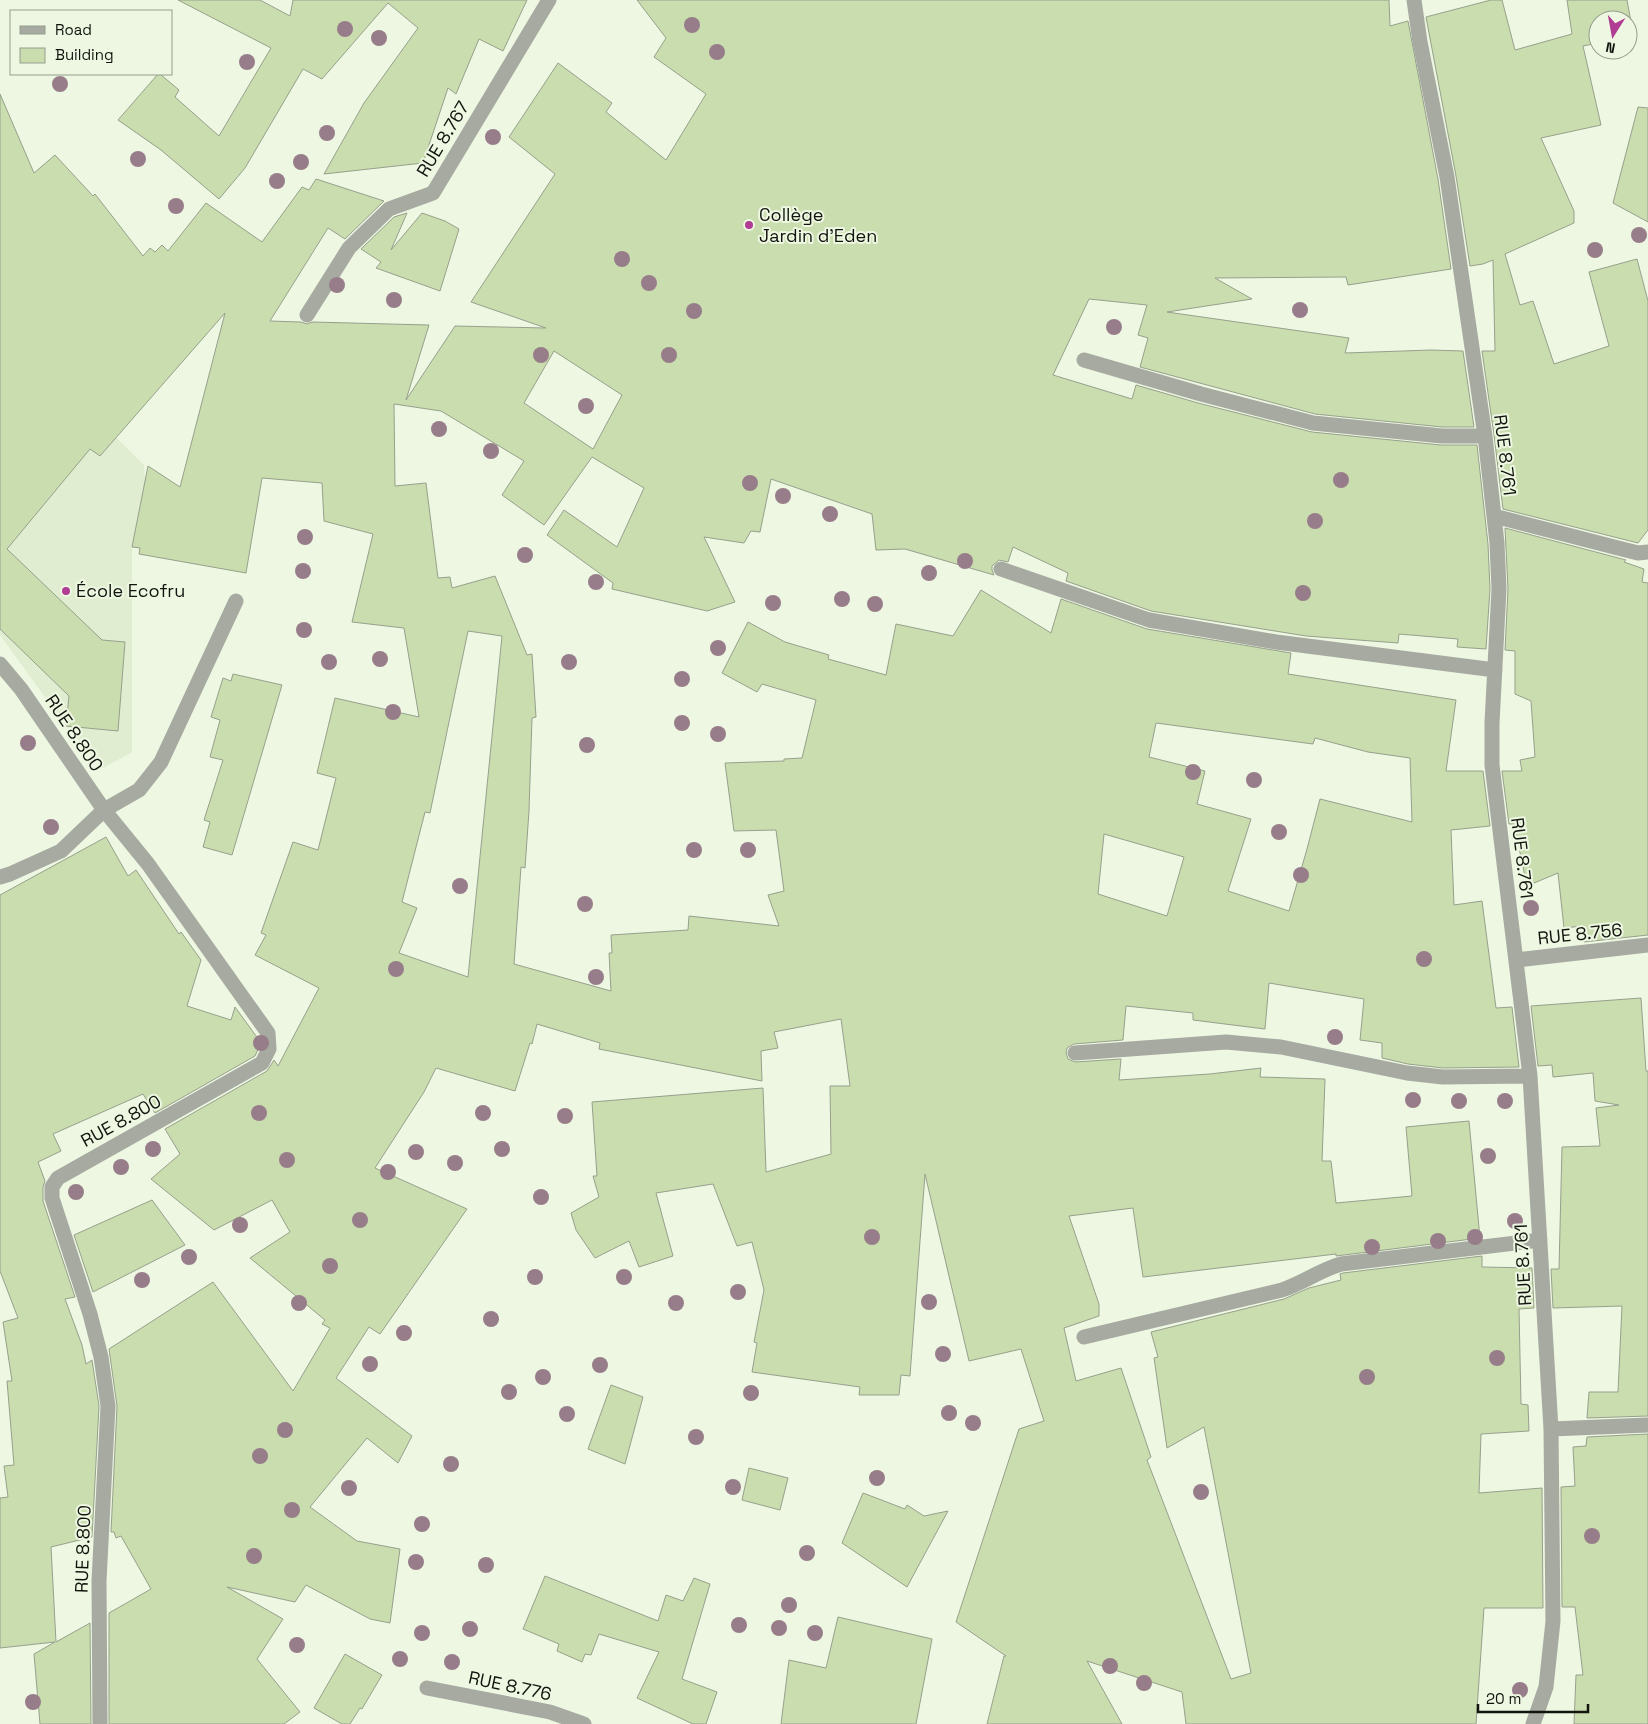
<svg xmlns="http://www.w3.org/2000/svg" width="1648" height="1724" viewBox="0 0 1648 1724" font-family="'Space Grotesk',sans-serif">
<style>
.built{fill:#e0edd1}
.building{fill:#c9ddaf;stroke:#97a08c;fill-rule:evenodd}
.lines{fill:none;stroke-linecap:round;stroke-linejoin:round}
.service{stroke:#a6aaa1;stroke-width:15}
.minor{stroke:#a6aaa1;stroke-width:15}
.tree{fill:#977d89}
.poi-dot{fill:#b13c93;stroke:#eef7e2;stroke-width:2}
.labels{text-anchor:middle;stroke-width:4;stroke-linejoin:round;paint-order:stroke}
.street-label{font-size:18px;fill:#12150e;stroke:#eef7e2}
.poi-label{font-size:18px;fill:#12150e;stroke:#eef7e2;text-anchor:start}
</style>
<rect width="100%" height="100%" fill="#eef7e2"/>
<path class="built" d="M 107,428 L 144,465 L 145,484 L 132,547 L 132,752 L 103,768 L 66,726 L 0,635 L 0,460 Z"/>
<path class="building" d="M 178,0 L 260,0 L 290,16 L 293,0 L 527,0 L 503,51 L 479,39 L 456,94 L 448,88 L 423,163 L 324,174 L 364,103 L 418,28 L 388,3 L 322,79 L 303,69 L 245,168 L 219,199 L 161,150 L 118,120 L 158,74 L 160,74 L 179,90 L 175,97 L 219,136 L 271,48 Z
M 637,0 L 1389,0 L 1390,26 L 1408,21 L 1438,179 L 1451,269 L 1348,285 L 1346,277 L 1215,278 L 1252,299 L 1167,312 L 1349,338 L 1345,353 L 1431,350 L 1463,351 L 1474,427 L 1442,427 L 1315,414 L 1140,367 L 1148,338 L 1138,335 L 1147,305 L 1089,299 L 1053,375 L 1132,399 L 1136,385 L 1198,403 L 1312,432 L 1441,445 L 1477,445 L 1488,544 L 1490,589 L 1486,649 L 1457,647 L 1458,639 L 1399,634 L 1398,643 L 1306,636 L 1151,611 L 1066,581 L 1068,573 L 1013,547 L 1008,562 L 999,560 L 992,566 L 992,570 L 994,575 L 905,549 L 876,550 L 872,514 L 771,479 L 760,532 L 751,531 L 744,543 L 704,537 L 735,602 L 707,611 L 612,589 L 613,583 L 547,535 L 564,510 L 617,547 L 644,488 L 592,457 L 544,525 L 502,495 L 524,461 L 441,411 L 394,404 L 395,486 L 426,483 L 438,578 L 450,577 L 452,588 L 495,576 L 527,655 L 532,654 L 536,717 L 532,718 L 529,811 L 525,868 L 521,867 L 514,964 L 611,991 L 609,953 L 612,953 L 611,935 L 688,930 L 689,916 L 779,926 L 768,895 L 784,891 L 776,830 L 734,831 L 725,763 L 784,761 L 784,759 L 802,758 L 816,700 L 762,684 L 757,692 L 722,673 L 748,622 L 785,642 L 829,655 L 828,659 L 886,675 L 896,624 L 953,636 L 981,590 L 1051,633 L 1061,599 L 1147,629 L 1291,653 L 1288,674 L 1456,700 L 1446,771 L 1483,771 L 1490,826 L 1451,830 L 1454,905 L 1482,901 L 1496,1008 L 1512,1007 L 1519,1067 L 1443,1068 L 1408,1064 L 1382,1058 L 1382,1043 L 1360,1040 L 1364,999 L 1269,983 L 1265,1029 L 1193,1020 L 1193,1013 L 1126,1006 L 1123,1040 L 1074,1044 L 1067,1048 L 1066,1053 L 1068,1059 L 1075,1062 L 1121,1059 L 1119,1080 L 1210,1074 L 1261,1068 L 1260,1077 L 1325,1079 L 1322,1161 L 1331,1161 L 1336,1203 L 1412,1196 L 1406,1127 L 1469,1121 L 1480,1238 L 1336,1256 L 1336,1254 L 1143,1277 L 1133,1208 L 1069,1216 L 1099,1304 L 1099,1316 L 1064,1328 L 1076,1381 L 1121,1368 L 1151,1457 L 1147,1460 L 1231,1679 L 1251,1673 L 1204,1427 L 1167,1448 L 1154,1358 L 1158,1357 L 1151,1332 L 1284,1299 L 1309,1288 L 1341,1280 L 1340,1274 L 1343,1273 L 1482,1256 L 1482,1267 L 1532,1268 L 1534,1308 L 1519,1309 L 1521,1404 L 1528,1405 L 1529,1431 L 1481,1434 L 1479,1493 L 1542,1488 L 1543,1608 L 1484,1608 L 1476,1724 L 1186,1724 L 1182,1692 L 1087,1661 L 1122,1724 L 987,1724 L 1004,1656 L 1006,1656 L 956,1622 L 1019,1429 L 1044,1421 L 1021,1349 L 969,1361 L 925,1174 L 910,1376 L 901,1375 L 899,1395 L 859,1395 L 860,1387 L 752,1372 L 757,1343 L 754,1342 L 764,1290 L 752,1242 L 737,1246 L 713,1184 L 656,1193 L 673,1256 L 639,1267 L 629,1241 L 595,1258 L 576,1230 L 571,1213 L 599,1197 L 593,1176 L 597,1176 L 592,1102 L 763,1088 L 766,1172 L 831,1154 L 830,1086 L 850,1086 L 841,1019 L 774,1032 L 778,1048 L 761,1051 L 762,1081 L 599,1049 L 600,1043 L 537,1024 L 532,1044 L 530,1043 L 515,1091 L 436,1068 L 424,1092 L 375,1168 L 467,1209 L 380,1334 L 369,1327 L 336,1378 L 412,1436 L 398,1463 L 367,1438 L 310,1507 L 357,1541 L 400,1549 L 390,1623 L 370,1619 L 306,1585 L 295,1602 L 227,1587 L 283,1619 L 257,1659 L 300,1712 L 284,1724 L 109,1724 L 109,1613 L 151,1589 L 121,1536 L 116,1538 L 114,1532 L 111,1532 L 117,1406 L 109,1349 L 213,1282 L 293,1391 L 330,1328 L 322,1324 L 325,1320 L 250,1258 L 290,1232 L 272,1200 L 214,1230 L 151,1179 L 180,1154 L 165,1129 L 267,1071 L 274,1060 L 278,1066 L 319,988 L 255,955 L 266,935 L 261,933 L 293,842 L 318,850 L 336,778 L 317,773 L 335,698 L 419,717 L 404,628 L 352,622 L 373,534 L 324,521 L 322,483 L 262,478 L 246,573 L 139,554 L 140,548 L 132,547 L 148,466 L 180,487 L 225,313 L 100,456 L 90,449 L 7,549 L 102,640 L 125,642 L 118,731 L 66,726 L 69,696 L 0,629 L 0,94 L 34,173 L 55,155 L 93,196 L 95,194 L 143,256 L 150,248 L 155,252 L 162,245 L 168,251 L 206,203 L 262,242 L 302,187 L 309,190 L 316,179 L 384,201 L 345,239 L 328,228 L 270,321 L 301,322 L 307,324 L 312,322 L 429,325 L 406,400 L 455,326 L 546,328 L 471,302 L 555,174 L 509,137 L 558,63 L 612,103 L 606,112 L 666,160 L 706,94 L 654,57 L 666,38 ZM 554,351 L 622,395 L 593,449 L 524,403 ZM 468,631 L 502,636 L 468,977 L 399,953 L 417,908 L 402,902 L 425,812 L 430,813 ZM 1156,723 L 1313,744 L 1315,738 L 1368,752 L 1410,758 L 1412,822 L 1320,799 L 1307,849 L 1289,911 L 1228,891 L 1251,819 L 1197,804 L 1205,771 L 1149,757 ZM 1104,834 L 1184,857 L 1167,916 L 1098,894 Z
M 1491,0 L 1502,0 L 1515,50 L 1572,34 L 1567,0 L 1627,0 L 1634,38 L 1628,39 L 1628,20 L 1598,20 L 1598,43 L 1583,46 L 1601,125 L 1541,138 L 1574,211 L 1574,223 L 1505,254 L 1520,305 L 1533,301 L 1554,364 L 1609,346 L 1589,272 L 1637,259 L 1648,301 L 1648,530 L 1638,543 L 1503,509 L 1494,435 L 1482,351 L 1495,351 L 1493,260 L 1483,264 L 1470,266 L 1456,176 L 1426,17 Z
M 1638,107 L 1648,108 L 1648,222 L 1613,203 Z
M 407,213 L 391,250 L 422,213 L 445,221 L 459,229 L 440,291 L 376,268 L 381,262 L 361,249 L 394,217 Z
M 1505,528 L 1626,560 L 1624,562 L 1644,569 L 1642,582 L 1648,583 L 1648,935 L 1584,942 L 1582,926 L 1564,928 L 1558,873 L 1527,886 L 1514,824 L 1509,824 L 1502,771 L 1522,771 L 1520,760 L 1535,757 L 1531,701 L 1515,694 L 1515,651 L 1505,650 L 1508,589 Z
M 233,674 L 282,685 L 232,855 L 203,847 L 210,822 L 204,820 L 223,760 L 210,757 L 220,720 L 211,717 L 223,678 L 231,681 Z
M 106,837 L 128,876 L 136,870 L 179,934 L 181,932 L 201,960 L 187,1006 L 231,1020 L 235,1007 L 259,1040 L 259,1047 L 255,1056 L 155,1113 L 143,1094 L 53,1134 L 61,1151 L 38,1162 L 45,1181 L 43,1187 L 43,1201 L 75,1297 L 65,1299 L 82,1345 L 86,1364 L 92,1360 L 99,1406 L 92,1537 L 51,1547 L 56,1642 L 90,1623 L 91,1724 L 40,1724 L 34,1654 L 55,1642 L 0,1648 L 0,1498 L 8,1497 L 4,1466 L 14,1465 L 7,1381 L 12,1381 L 3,1322 L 18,1318 L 0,1271 L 0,895 Z
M 1641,998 L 1646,1071 L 1648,1071 L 1648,1416 L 1587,1418 L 1589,1392 L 1618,1392 L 1622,1306 L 1553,1308 L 1551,1269 L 1559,1269 L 1562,1147 L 1600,1146 L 1596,1108 L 1619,1105 L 1595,1101 L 1593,1073 L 1553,1077 L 1552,1065 L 1538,1066 L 1531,1006 Z
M 152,1200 L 185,1245 L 93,1292 L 74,1235 Z
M 611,1385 L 643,1397 L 625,1464 L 588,1449 Z
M 1648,1434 L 1648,1724 L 1574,1724 L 1576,1675 L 1583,1675 L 1575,1607 L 1562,1607 L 1561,1487 L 1575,1486 L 1573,1447 L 1586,1446 L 1587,1437 Z
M 749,1468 L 788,1478 L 780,1510 L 742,1500 Z
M 863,1493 L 905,1509 L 907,1505 L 924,1516 L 948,1511 L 907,1587 L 842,1543 Z
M 545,1576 L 658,1621 L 666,1595 L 683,1601 L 694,1578 L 710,1584 L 682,1679 L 717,1692 L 706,1724 L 693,1724 L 637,1698 L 659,1652 L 599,1634 L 591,1655 L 585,1654 L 582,1662 L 557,1651 L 559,1644 L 523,1629 Z
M 838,1617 L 932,1639 L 916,1724 L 781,1724 L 789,1660 L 826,1668 Z
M 345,1654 L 382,1675 L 362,1709 L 360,1708 L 350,1724 L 342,1724 L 314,1708 Z"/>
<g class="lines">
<path class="service" d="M 104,810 L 139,790 L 161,762 L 236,601"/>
<path class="minor" d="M 1414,0 L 1420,42 L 1447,177 L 1485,436 L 1497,543 L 1499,589 L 1492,723 L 1492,765 L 1530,1076 L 1551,1429 L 1553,1621 L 1546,1687 L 1533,1724
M 307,315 L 349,248 L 389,209 L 433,193 L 549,0
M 1084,360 L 1201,394 L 1313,423 L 1442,436 L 1485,436
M 1494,516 L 1618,548 L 1638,553 L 1648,552
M 1001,569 L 1149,620 L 1276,642 L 1495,670
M 0,664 L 21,689 L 104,810 L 148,864 L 268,1033 L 269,1049 L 262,1063 L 58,1178 L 52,1187 L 52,1198 L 90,1314 L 101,1357 L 108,1406 L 99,1581 L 100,1724
M 0,877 L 10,874 L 61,851 L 104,810
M 1516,960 L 1648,945
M 1075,1053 L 1226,1042 L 1281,1047 L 1407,1073 L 1443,1077 L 1530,1076
M 1084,1337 L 1282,1290 C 1303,1283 1320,1270 1341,1264 L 1540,1240
M 1551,1429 L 1648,1425
M 427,1688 L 550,1712 L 584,1724"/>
</g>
<g class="tree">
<circle cx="692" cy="25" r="8"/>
<circle cx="345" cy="29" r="8"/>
<circle cx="379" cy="38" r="8"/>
<circle cx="717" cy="52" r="8"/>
<circle cx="247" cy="62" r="8"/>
<circle cx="60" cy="84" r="8"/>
<circle cx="327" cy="133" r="8"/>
<circle cx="493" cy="137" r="8"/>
<circle cx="138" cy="159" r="8"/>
<circle cx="301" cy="162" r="8"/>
<circle cx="277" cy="181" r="8"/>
<circle cx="176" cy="206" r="8"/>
<circle cx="1639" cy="235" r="8"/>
<circle cx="1595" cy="250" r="8"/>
<circle cx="622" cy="259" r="8"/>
<circle cx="649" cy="283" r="8"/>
<circle cx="337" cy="285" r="8"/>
<circle cx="394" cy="300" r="8"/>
<circle cx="1300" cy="310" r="8"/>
<circle cx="694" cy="311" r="8"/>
<circle cx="1114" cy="327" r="8"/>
<circle cx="541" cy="355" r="8"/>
<circle cx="669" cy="355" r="8"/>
<circle cx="586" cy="406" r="8"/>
<circle cx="439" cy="429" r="8"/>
<circle cx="491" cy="451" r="8"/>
<circle cx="1341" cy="480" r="8"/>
<circle cx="750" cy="483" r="8"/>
<circle cx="783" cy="496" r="8"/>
<circle cx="830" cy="514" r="8"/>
<circle cx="1315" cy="521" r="8"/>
<circle cx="305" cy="537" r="8"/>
<circle cx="525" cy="555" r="8"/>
<circle cx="965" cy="561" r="8"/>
<circle cx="303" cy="571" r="8"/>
<circle cx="929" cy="573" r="8"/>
<circle cx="596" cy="582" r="8"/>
<circle cx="1303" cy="593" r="8"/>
<circle cx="842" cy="599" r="8"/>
<circle cx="773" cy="603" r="8"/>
<circle cx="875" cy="604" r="8"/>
<circle cx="304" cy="630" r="8"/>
<circle cx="718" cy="648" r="8"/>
<circle cx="380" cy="659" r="8"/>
<circle cx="329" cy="662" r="8"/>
<circle cx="569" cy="662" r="8"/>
<circle cx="682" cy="679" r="8"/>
<circle cx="393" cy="712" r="8"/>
<circle cx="682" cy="723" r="8"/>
<circle cx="718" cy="734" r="8"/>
<circle cx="28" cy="743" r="8"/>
<circle cx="587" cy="745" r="8"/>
<circle cx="1193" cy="772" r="8"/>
<circle cx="1254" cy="780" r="8"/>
<circle cx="51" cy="827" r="8"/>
<circle cx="1279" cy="832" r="8"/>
<circle cx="694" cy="850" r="8"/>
<circle cx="748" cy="850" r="8"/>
<circle cx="1301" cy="875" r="8"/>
<circle cx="460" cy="886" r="8"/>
<circle cx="585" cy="904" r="8"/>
<circle cx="1531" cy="908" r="8"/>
<circle cx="1424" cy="959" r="8"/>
<circle cx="396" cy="969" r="8"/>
<circle cx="596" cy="977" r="8"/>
<circle cx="1335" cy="1037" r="8"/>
<circle cx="261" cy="1043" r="8"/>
<circle cx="1413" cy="1100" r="8"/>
<circle cx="1459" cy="1101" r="8"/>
<circle cx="1505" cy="1101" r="8"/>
<circle cx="259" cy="1113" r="8"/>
<circle cx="483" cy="1113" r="8"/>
<circle cx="565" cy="1116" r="8"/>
<circle cx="153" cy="1149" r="8"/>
<circle cx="502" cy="1149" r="8"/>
<circle cx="416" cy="1152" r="8"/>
<circle cx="1488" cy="1156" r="8"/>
<circle cx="287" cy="1160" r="8"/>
<circle cx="455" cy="1163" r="8"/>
<circle cx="121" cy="1167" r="8"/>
<circle cx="388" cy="1172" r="8"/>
<circle cx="76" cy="1192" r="8"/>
<circle cx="541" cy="1197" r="8"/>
<circle cx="360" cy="1220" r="8"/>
<circle cx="1515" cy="1221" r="8"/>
<circle cx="240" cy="1225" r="8"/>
<circle cx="872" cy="1237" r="8"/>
<circle cx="1475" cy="1237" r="8"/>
<circle cx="1438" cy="1241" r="8"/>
<circle cx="1372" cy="1247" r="8"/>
<circle cx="189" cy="1257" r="8"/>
<circle cx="330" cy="1266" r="8"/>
<circle cx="535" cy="1277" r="8"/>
<circle cx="624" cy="1277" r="8"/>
<circle cx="142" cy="1280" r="8"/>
<circle cx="738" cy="1292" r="8"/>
<circle cx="929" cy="1302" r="8"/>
<circle cx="299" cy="1303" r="8"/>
<circle cx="676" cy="1303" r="8"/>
<circle cx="491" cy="1319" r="8"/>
<circle cx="404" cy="1333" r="8"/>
<circle cx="943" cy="1354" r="8"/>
<circle cx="1497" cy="1358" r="8"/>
<circle cx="370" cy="1364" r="8"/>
<circle cx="600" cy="1365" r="8"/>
<circle cx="543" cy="1377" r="8"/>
<circle cx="1367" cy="1377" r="8"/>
<circle cx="509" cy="1392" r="8"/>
<circle cx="751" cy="1393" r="8"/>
<circle cx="949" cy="1413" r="8"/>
<circle cx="567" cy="1414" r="8"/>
<circle cx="973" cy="1423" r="8"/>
<circle cx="285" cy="1430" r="8"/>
<circle cx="696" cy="1437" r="8"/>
<circle cx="260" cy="1456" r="8"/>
<circle cx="451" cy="1464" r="8"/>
<circle cx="877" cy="1478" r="8"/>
<circle cx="733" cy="1487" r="8"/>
<circle cx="349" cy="1488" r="8"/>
<circle cx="1201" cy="1492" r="8"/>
<circle cx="292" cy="1510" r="8"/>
<circle cx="422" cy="1524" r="8"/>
<circle cx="1592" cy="1536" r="8"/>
<circle cx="807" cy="1553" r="8"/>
<circle cx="254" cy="1556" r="8"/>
<circle cx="416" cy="1562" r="8"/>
<circle cx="486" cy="1565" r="8"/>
<circle cx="789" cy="1605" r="8"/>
<circle cx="739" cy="1625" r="8"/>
<circle cx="779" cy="1628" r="8"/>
<circle cx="470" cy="1629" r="8"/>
<circle cx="422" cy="1633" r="8"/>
<circle cx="815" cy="1633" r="8"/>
<circle cx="297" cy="1645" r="8"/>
<circle cx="400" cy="1659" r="8"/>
<circle cx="452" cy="1662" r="8"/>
<circle cx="1110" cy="1666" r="8"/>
<circle cx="1144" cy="1683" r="8"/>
<circle cx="1520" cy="1690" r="8"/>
<circle cx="33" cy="1702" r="8"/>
</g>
<g class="poi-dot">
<circle cx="749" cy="225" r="5"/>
<circle cx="66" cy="591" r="5"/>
</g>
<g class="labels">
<g class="street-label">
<text transform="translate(443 139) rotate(-59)" y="6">RUE 8.767</text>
<text transform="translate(1505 455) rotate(83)" y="6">RUE 8.761</text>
<text transform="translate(74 733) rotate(56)" y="6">RUE 8.800</text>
<text transform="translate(1522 858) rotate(83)" y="6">RUE 8.761</text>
<text transform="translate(1580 934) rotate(-6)" y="6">RUE 8.756</text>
<text transform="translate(121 1121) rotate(-29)" y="6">RUE 8.800</text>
<text transform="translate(1523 1265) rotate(-93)" y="6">RUE 8.761</text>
<text transform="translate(83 1549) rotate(-88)" y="6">RUE 8.800</text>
<text transform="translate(510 1686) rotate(12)" y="6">RUE 8.776</text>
</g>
<g class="poi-label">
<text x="759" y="221">Collège<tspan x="759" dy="21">Jardin d'Eden</tspan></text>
<text x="76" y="597">École Ecofru</text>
</g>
</g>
<rect x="10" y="10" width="162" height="65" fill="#eef7e2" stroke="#969d8d"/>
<rect x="20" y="26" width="25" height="8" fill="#a6aaa1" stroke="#969d8d"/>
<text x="55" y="35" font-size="15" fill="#12150e">Road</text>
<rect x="20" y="48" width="25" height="15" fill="#c9ddaf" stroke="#969d8d"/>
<text x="55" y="60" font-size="15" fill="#12150e">Building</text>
<g transform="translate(1613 35) rotate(191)"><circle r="24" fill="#eef7e2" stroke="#969d8d"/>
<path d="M0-4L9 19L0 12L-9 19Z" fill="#b13c93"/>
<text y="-8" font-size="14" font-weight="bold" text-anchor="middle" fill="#12150e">N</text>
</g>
<path d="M1478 1704v8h110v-8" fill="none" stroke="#12150e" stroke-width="2.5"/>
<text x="1486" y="1704" font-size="15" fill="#12150e" stroke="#eef7e2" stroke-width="4" paint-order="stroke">20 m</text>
</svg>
